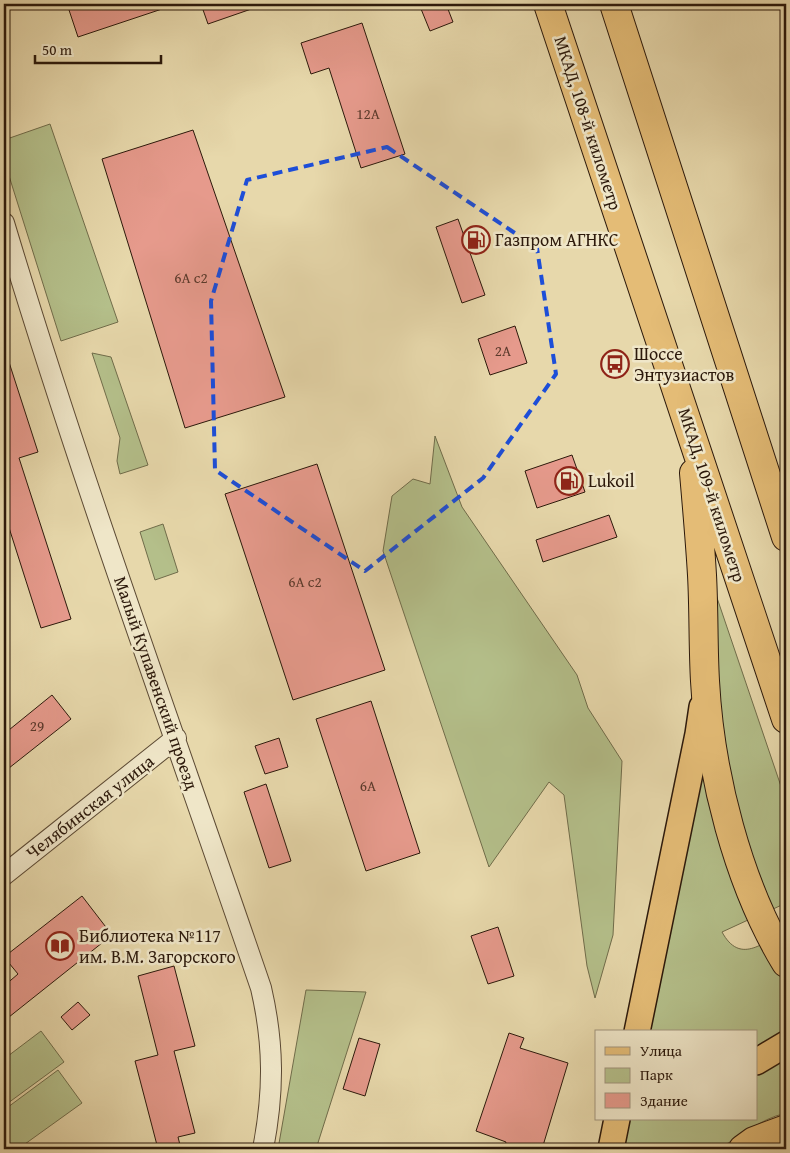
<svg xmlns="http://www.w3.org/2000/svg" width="790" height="1153" viewBox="0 0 790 1153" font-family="'Gentium Book Plus',serif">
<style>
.green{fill:#b4bf8a;stroke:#706c4a}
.building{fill:#e69a8c;stroke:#2c190b}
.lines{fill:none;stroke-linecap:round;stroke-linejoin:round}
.minor-casing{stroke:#5b4933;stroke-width:22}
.major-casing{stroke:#2c190b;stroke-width:28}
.highway-casing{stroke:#2c190b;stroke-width:30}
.minor{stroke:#efe6c8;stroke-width:20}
.major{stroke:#e4bc76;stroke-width:25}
.highway{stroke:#e4bc76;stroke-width:28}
.marked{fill:none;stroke:#1d4ed8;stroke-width:4;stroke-dasharray:10 6;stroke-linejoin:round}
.labels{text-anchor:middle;stroke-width:5;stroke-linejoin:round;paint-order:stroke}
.number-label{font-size:15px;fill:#5a392b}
.street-label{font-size:18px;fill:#2c190b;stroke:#efe6c8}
.poi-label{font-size:18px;fill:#2c190b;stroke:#efe6c8;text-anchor:start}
</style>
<rect width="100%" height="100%" fill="#e7d8ab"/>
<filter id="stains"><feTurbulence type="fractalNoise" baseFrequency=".004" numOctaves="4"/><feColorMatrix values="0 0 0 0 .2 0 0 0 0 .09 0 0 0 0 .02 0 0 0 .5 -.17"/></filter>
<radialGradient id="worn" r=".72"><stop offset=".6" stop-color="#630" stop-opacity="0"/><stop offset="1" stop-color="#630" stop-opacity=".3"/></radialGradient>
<path class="green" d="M 50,124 L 118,322 L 61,341 L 4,160 L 4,140 Z
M 92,353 L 111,357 L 148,465 L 120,474 L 117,461 L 120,438 Z
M 435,436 L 462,507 L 577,675 L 588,708 L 622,761 L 613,935 L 595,998 L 587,966 L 564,795 L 549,782 L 489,867 L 383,551 L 392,496 L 413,479 L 430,484 Z
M 163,524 L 178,572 L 155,580 L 140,532 Z
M 713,586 L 786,801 L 786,903 L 771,910 L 741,826 L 728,761 L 716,677 Z
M 704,770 C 715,822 727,871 748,920 L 722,932 C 740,965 762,943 786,931 L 786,1036 L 756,1054 L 756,1032 L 645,1032 L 699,780 Z
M 306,990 L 366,992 L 316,1149 L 278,1149 Z
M 41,1031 L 64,1062 L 4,1106 L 4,1059 Z
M 786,1052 L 786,1113 C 757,1120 743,1136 719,1148 C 710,1152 635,1149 619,1149 L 626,1119 L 756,1119 L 756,1070 Z
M 58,1070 L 82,1103 L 18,1149 L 12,1149 L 4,1138 L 4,1110 Z"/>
<path class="building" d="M 67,4 L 170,4 L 171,6 L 78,37 Z
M 201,4 L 260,4 L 260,6 L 208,24 Z
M 419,4 L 446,4 L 453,22 L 430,31 Z
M 362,23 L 405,154 L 361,168 L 329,68 L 311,74 L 301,43 Z
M 193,130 L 285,397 L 185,428 L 102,159 Z
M 458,219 L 485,295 L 462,303 L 436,227 Z
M 515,326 L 527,363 L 490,375 L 478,339 Z
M 4,356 L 7,356 L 38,452 L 19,458 L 71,619 L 41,628 L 4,512 Z
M 572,455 L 585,492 L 537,508 L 525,471 Z
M 317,464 L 385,670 L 293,700 L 225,494 Z
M 609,515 L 617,537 L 543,562 L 536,540 Z
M 52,695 L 71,719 L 4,772 L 4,734 Z
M 371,701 L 420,853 L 366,871 L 316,719 Z
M 279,738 L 288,767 L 265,774 L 255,746 Z
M 266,784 L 291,861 L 269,868 L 244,792 Z
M 82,896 L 112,935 L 4,1021 L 4,986 L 18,974 L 4,957 Z
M 498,927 L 514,976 L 488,984 L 471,936 Z
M 174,966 L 195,1046 L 174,1051 L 195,1133 L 178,1137 L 181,1149 L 158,1149 L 135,1061 L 158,1055 L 138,976 Z
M 78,1002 L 90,1015 L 72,1030 L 61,1017 Z
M 509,1033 L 524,1038 L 520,1048 L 568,1063 L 542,1149 L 504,1149 L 506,1142 L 476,1131 Z
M 359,1038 L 380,1044 L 365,1096 L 343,1089 Z"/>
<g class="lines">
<defs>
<path id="minor" d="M 4,223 C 81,480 174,733 261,988 C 274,1044 274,1092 263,1149
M 4,875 L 176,738"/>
<path id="major" d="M 637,1032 L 698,734 L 702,707
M 756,1062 L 786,1044
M 611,1149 L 617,1119"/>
<path id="highway" d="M 548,4 L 786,719
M 614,4 L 786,537
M 694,473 C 697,507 700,541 702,575 C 704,611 703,646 705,681 C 710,774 738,884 786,963
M 743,1149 L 754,1141 L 786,1129"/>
</defs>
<use href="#minor" class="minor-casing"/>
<use href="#major" class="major-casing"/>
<use href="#highway" class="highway-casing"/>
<use href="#minor" class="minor"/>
<use href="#major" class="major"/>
<use href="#highway" class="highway"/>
</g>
<path class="marked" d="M 387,147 L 537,248 L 556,374 L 483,478 L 365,571 L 215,470 L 211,301 L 247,180 Z"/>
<defs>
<symbol id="fuel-ring" viewBox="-11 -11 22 22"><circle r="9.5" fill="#efe6c8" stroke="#8f2418" stroke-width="1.5"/><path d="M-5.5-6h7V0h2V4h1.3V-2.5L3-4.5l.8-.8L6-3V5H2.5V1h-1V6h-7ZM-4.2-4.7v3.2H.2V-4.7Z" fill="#8f2418"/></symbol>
<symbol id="bus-ring" viewBox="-11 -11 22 22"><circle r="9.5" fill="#efe6c8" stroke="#8f2418" stroke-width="1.5"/><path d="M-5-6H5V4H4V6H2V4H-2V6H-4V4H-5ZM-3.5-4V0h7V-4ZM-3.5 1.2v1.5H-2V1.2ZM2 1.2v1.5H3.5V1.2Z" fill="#8f2418"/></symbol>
<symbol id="library-ring" viewBox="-11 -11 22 22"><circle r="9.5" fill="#efe6c8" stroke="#8f2418" stroke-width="1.5"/><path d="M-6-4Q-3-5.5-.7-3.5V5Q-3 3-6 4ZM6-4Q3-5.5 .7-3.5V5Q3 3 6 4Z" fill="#8f2418"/></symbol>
</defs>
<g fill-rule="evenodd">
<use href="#fuel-ring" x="460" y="224" width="32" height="32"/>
<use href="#bus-ring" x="599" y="348" width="32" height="32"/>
<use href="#fuel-ring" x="553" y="465" width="32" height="32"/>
<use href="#library-ring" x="44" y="930" width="32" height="32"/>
</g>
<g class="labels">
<g class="number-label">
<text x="368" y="119">12А</text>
<text x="191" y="283">6A c2</text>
<text x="503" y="356">2А</text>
<text x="305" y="587">6А с2</text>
<text x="37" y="731">29</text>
<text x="368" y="791">6А</text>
</g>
<g class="street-label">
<text transform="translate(588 123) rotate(72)" y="6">МКАД, 108-й километр</text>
<text transform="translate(712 495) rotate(72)" y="6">МКАД, 109-й километр</text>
<text transform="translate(156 683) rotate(71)" y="6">Малый Купавенский проезд</text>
<text transform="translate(90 807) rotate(-38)" y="6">Челябинская улица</text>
</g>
<g class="poi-label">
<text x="495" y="246">Газпром АГНКС</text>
<text x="634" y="360">Шоссе<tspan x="634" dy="21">Энтузиастов</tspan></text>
<text x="588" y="487">Lukoil</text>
<text x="79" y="942">Библиотека №117<tspan x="79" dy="21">им. В.М. Загорского</tspan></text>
</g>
</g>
<rect width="790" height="1153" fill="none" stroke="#e7d8ab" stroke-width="20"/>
<rect x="5" y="5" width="780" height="1143" fill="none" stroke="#2c190b" stroke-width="2.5"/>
<rect x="10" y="10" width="770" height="1133" fill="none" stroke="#2c190b"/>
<rect x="595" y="1030" width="162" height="90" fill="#efe6c8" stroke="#a1947c"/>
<rect x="605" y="1047" width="25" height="8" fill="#e4bc76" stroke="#a1947c"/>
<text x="640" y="1056" font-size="15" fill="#2c190b">Улица</text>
<rect x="605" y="1068" width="25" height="15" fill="#b4bf8a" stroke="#a1947c"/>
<text x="640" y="1080" font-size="15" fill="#2c190b">Парк</text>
<rect x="605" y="1093" width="25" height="15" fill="#e69a8c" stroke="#a1947c"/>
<text x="640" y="1106" font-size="15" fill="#2c190b">Здание</text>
<path d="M35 55v8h126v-8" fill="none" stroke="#2c190b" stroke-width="2.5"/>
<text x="42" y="55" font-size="15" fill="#2c190b" stroke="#efe6c8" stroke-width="4" paint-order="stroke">50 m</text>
<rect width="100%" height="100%" filter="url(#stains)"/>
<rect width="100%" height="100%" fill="url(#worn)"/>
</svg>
